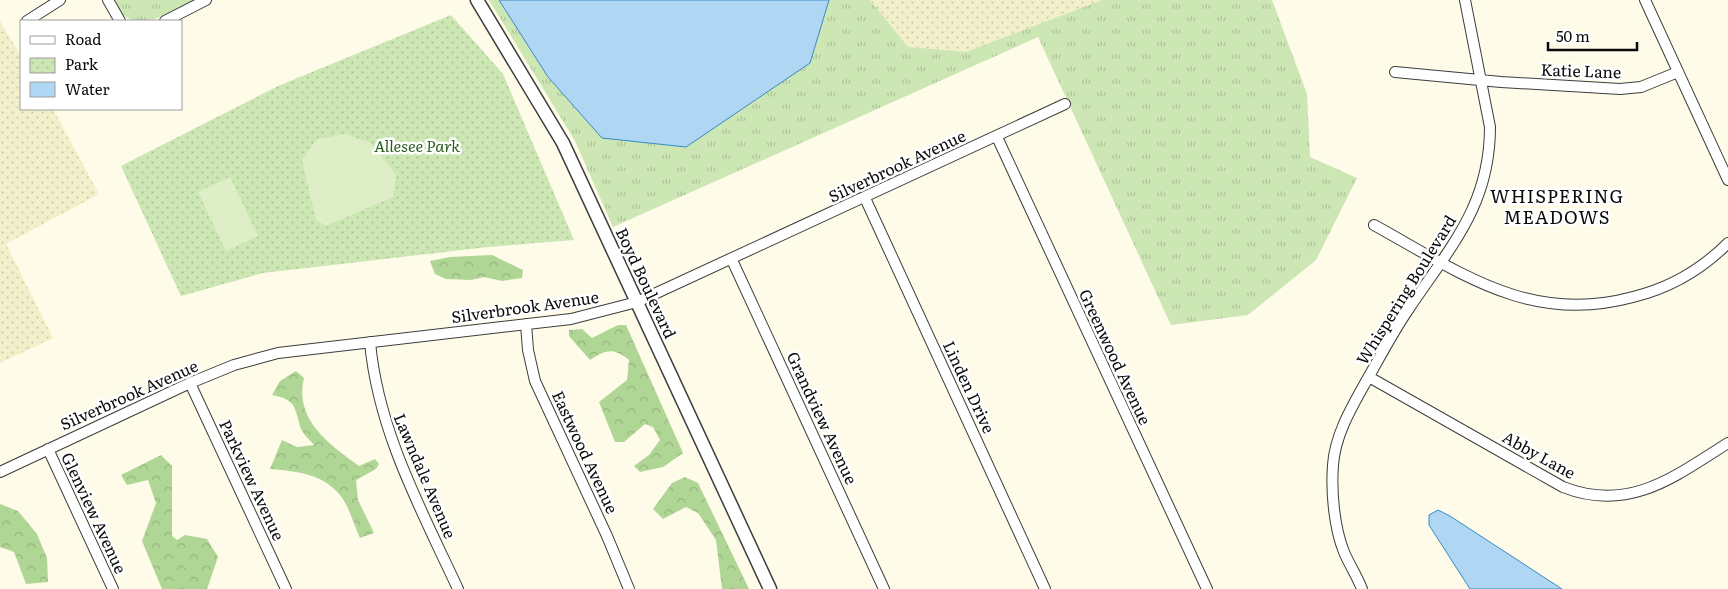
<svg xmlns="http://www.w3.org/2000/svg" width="1728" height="589" viewBox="0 0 1728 589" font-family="Literata,serif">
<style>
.farmland{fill:url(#farmland-dots)}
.grass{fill:url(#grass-tufts)}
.forest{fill:url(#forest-crowns)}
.park{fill:url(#park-dots)}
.pitch{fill:#deeec6}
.water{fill:#afd7f3;stroke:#3989c7}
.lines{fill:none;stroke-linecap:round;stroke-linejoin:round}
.minor-casing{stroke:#3d3d3d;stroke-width:12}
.tertiary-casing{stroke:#3d3d3d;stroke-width:15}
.minor{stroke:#fff;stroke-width:10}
.tertiary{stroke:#fff;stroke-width:12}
.labels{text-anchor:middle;stroke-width:5;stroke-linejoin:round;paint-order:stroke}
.street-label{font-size:16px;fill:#0a0a0a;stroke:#fff}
.park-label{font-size:16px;font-style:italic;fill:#295e1e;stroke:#fff}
.neighbourhood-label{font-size:18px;letter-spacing:1px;fill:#0a0a0a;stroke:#fff}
</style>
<defs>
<pattern id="farmland-dots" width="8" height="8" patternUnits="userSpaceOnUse" patternTransform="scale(1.25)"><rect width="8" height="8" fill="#f2f0ca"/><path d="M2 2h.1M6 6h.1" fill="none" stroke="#ceccac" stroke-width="1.8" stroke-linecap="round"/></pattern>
<pattern id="grass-tufts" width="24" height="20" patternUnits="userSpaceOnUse" patternTransform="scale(1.25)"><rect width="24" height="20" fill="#cce6b4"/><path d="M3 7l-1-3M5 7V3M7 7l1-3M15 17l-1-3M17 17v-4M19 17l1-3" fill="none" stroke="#aec499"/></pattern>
<pattern id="forest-crowns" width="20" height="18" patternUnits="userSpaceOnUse" patternTransform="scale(1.25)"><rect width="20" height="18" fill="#afd694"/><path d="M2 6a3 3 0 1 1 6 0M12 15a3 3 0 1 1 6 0" fill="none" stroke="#95b67e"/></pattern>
<pattern id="park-dots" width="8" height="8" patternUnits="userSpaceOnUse" patternTransform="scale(1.25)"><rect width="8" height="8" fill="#cce6b4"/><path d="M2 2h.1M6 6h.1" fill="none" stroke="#aec499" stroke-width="1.8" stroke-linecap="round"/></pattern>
</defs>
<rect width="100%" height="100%" fill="#fefbe8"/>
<path class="farmland" d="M 870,0 L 1102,0 L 966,52 L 908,48 Z
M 0,21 L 21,56 L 21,109 L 53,109 L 99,194 L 6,244 L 53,338 L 0,363 Z"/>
<path class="grass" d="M 115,0 L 194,0 C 176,10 142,32 122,14 C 118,11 117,4 115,0 Z
M 489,0 L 499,0 L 548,77 L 810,63 L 829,0 L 870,0 L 908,47 L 966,52 L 1102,0 L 1272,0 L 1307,94 L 1310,157 L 1357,178 L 1316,260 L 1248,315 L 1171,325 L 1038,37 L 613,227 L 575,141 Z"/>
<path class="forest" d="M 492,255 L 523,270 L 522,278 L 502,281 L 484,277 L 471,280 L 446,279 L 435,274 L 430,261 L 450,257 Z
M 618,325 L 626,325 L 683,453 L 663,467 L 640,472 L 634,466 L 649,455 L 660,440 L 653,427 L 645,424 L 624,442 L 615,442 L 599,402 L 627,380 L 629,360 C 613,347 606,350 590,360 L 569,336 L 569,330 L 582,329 L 592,338 Z
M 296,371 L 304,378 C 294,420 329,444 359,466 L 375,459 L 379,464 L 376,469 L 356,480 L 358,500 L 374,533 L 360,538 C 354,525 349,506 340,495 C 323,474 296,471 270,469 L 282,440 L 297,447 L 314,445 C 310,440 304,435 301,429 C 294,407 297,400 272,395 L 280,381 Z
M 161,455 L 172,466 L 172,536 L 177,540 L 185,535 L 207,539 L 218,557 L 207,589 L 162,589 L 142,541 L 156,503 L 148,480 L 127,485 L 121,475 Z
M 685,477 L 698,483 L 749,589 L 722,589 L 716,540 L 698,513 L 686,507 L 663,519 L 653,509 L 672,483 Z
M 0,504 L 18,511 L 37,534 L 47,558 L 48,582 L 26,584 L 14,552 L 0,547 Z"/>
<path class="park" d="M 451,15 L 503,74 L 574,240 L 488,247 L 263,273 L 181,296 L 121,166 L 278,86 Z"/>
<path class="pitch" d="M 345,134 L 371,143 L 396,175 L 393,197 L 326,226 L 316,220 L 302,160 L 317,139 Z
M 230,177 L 258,236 L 226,251 L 198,192 Z"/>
<path class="water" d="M 499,0 L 829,0 L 810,63 L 686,147 L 602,138 L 548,77 Z
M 1438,510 L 1450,516 L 1562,589 L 1470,589 L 1429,525 L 1429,515 Z"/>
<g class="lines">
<defs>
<path id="minor" d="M 108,0 L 120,21
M 1645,0 L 1728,180
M 27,21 L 60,0
M 165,21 L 206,0
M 1395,72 L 1501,82 L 1620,89 L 1641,87 L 1678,72
M 997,137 L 1207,589
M 865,198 L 1045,589
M 1374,225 C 1461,273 1530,325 1633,297 C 1670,288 1701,270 1728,243
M 732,260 L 884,589
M 526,324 L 528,350 L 535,381 L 607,536 L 629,589
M 370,342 C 378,431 421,509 458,589
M 1369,377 L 1563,487 C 1629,513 1674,477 1728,443
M 190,383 L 286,589
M 48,449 L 113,589
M 0,472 L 190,383 L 234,365 L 278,353 L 571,319 L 637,302 L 1065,104
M 1362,589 C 1357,576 1349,564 1344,552 C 1334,527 1331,492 1333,465 C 1335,434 1353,405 1368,378 C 1381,355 1393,332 1408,310 C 1450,247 1490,206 1490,127 L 1465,0"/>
<path id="tertiary" d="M 477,0 L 563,143 L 770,589"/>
</defs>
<use href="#minor" class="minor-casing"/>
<use href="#tertiary" class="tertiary-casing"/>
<use href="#minor" class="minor"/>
<use href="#tertiary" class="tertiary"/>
</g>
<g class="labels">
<g class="street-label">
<text transform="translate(1581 71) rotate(2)" y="6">Katie Lane</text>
<text transform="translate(897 166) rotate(-25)" y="6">Silverbrook Avenue</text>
<text transform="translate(646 283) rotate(65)" y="6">Boyd Boulevard</text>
<text transform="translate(1406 290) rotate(-58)" y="6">Whispering Boulevard</text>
<text transform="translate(525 307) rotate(-8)" y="6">Silverbrook Avenue</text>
<text transform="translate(1115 357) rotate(65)" y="6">Greenwood Avenue</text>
<text transform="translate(969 387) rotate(65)" y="6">Linden Drive</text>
<text transform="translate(129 395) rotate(-24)" y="6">Silverbrook Avenue</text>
<text transform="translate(822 418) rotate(65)" y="6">Grandview Avenue</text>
<text transform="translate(585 452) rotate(65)" y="6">Eastwood Avenue</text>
<text transform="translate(1539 455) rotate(29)" y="6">Abby Lane</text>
<text transform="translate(425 476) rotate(67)" y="6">Lawndale Avenue</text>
<text transform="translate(252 480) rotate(65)" y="6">Parkview Avenue</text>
<text transform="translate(94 513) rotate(65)" y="6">Glenview Avenue</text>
</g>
<g class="park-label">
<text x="417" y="152">Allesee Park</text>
</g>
<g class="neighbourhood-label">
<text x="1557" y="203">WHISPERING<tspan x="1557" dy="21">MEADOWS</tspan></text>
</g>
</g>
<rect x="20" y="20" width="162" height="90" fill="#ffffff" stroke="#9d9d9d"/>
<rect x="30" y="36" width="25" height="8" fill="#ffffff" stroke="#9d9d9d"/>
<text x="65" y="45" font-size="15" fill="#0a0a0a">Road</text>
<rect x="30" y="58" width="25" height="15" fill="url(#park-dots)" stroke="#9d9d9d"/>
<text x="65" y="70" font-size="15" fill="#0a0a0a">Park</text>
<rect x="30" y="82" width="25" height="15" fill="#afd7f3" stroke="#9d9d9d"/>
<text x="65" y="95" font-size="15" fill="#0a0a0a">Water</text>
<path d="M1548 42v8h89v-8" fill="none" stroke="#0a0a0a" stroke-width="2.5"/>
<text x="1556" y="42" font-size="15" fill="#0a0a0a" stroke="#ffffff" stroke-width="4" paint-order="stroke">50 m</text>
</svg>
